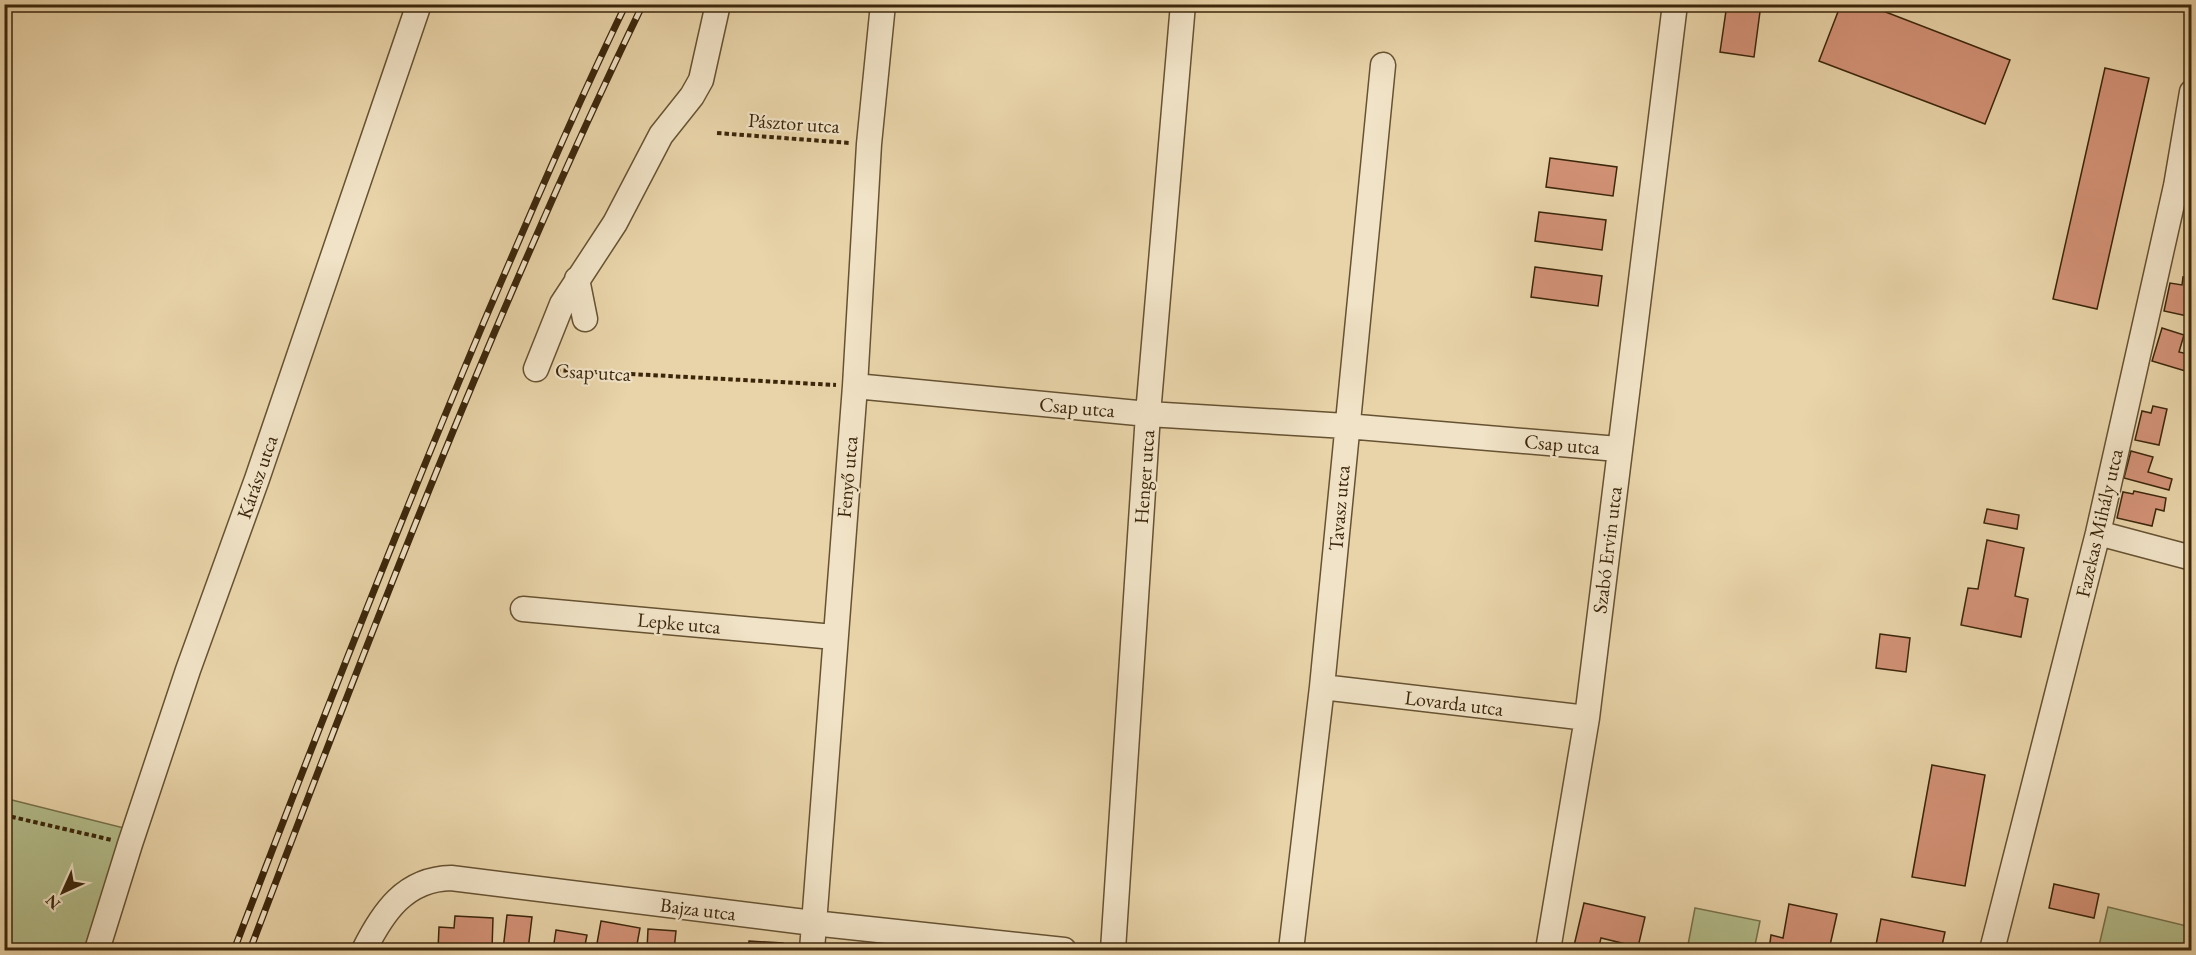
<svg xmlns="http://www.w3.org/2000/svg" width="2196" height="955" viewBox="0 0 2196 955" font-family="'EB Garamond',serif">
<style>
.green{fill:#b3bd8b;stroke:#77724b;stroke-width:1.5}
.building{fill:#d39277;stroke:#3b260b;stroke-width:1.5}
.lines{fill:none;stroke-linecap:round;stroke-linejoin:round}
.minor-casing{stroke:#665232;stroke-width:27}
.path{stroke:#3b260b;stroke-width:4;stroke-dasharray:4.5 3;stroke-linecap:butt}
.minor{stroke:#f1e3c7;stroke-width:24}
.rail-casing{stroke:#3b260b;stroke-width:7}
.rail{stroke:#f1e3c7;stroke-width:4.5;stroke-dasharray:14;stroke-linecap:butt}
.labels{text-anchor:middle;stroke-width:4.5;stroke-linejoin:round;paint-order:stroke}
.street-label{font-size:20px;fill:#3b260b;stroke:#f1e3c7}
</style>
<rect width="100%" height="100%" fill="#e9d4a9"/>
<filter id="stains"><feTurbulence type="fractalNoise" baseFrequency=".00333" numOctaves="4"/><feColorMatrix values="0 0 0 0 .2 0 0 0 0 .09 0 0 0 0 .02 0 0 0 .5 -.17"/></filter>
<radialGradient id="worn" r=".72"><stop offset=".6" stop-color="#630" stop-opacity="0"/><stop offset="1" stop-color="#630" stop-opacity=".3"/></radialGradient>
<path class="green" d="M 4,798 L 128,829 L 88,950 L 5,950 Z
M 2108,907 L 2191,927 L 2191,950 L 2098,950 Z
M 1695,908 L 1760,921 L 1754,950 L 1687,950 Z"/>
<path class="building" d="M 1727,4 L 1761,4 L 1754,57 L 1720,52 Z
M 1841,4 L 1865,4 L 2010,60 L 1985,124 L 1819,61 Z
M 2105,68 L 2149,78 L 2097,309 L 2053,299 Z
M 1550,158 L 1617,167 L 1613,196 L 1546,187 Z
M 1539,212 L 1606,220 L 1602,250 L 1535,241 Z
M 1535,267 L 1602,276 L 1598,306 L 1531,297 Z
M 2183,277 L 2192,279 L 2192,317 L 2164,311 L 2170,283 L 2182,285 Z
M 2162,328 L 2184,335 L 2179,352 L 2192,355 L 2192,373 L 2152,361 Z
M 2153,406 L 2167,409 L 2159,445 L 2135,440 L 2142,411 L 2151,413 Z
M 2131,451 L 2153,457 L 2148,472 L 2172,479 L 2169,490 L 2124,478 Z
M 2134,491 L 2166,498 L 2164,511 L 2156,509 L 2152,526 L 2117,518 L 2123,492 L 2133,494 Z
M 1987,509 L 2019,515 L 2017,529 L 1984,523 Z
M 1987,540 L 2024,548 L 2015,596 L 2028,599 L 2021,637 L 1961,625 L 1968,588 L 1978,589 Z
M 1880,634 L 1910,638 L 1906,672 L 1876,668 Z
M 1932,765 L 1985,775 L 1965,886 L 1912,877 Z
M 2054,884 L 2099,894 L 2094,918 L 2049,908 Z
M 1584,903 L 1645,917 L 1638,947 L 1601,938 L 1598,950 L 1573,950 Z
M 1789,904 L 1837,914 L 1829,950 L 1769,950 L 1771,935 L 1783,938 Z
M 507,915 L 532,917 L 528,950 L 503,950 Z
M 455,916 L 493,918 L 492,949 L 464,948 L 464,950 L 438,950 L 439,927 L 454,928 Z
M 1881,919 L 1945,932 L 1941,950 L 1875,950 Z
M 601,921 L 640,928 L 636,950 L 596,949 Z
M 648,929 L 676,931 L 674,950 L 647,950 Z
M 556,930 L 587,935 L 584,950 L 553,950 Z
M 749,941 L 783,943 L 783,950 L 748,950 Z
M 700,945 L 733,948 L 732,950 L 699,950 Z"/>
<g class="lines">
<defs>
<path id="minor" d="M 577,279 L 585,319
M 536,369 L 562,304 L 615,223 L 661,135 L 692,96 L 701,80 L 718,4
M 855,386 L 1148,414 L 1346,426 L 1618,449
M 2098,533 L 2192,558
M 523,609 L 834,637
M 1322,687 L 1587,718
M 97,950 L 130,844 L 188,670 L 257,479 L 419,4
M 364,950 C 383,912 405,879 451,878 L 813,923 L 1064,950
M 812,950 L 855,386 L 869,144 L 883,4
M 1113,950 L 1148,414 L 1183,4
M 1291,950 L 1322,687 L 1383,65
M 1548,950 L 1587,718 L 1675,4
M 1992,950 L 2098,533 L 2176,186 L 2192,92"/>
</defs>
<use href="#minor" class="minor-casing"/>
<path class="path" d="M 717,133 L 850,143
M 556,370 L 836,385
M 4,815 L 112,840"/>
<use href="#minor" class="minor"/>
<defs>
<path id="rail" d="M 234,950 C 314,740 396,531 483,324 C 529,217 575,109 626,4
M 250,950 C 371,631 494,312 643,4"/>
</defs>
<use href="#rail" class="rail-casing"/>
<use href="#rail" class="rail"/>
</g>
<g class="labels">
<g class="street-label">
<text transform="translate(794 123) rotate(4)" y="7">Pásztor utca</text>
<text transform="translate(593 372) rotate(3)" y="7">Csap utca</text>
<text transform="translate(1077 407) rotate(5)" y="7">Csap utca</text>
<text transform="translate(1562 444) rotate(5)" y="7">Csap utca</text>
<text transform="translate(257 477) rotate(-71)" y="7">Kárász utca</text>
<text transform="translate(847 477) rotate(-85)" y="7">Fenyő utca</text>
<text transform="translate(1144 477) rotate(-86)" y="7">Henger utca</text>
<text transform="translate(1339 508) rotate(-85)" y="7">Tavasz utca</text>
<text transform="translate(2099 523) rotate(-77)" y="7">Fazekas Mihály utca</text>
<text transform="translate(1607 550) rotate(-83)" y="7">Szabó Ervin utca</text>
<text transform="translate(679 623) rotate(5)" y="7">Lepke utca</text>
<text transform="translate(1454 703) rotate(7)" y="7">Lovarda utca</text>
<text transform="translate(698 909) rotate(7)" y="7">Bajza utca</text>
</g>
</g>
<rect width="2196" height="955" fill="none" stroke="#e9d4a9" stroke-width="24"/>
<rect x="6" y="6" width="2184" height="943" fill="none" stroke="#3b260b" stroke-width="3"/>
<rect x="12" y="12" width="2172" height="931" fill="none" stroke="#3b260b" stroke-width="1.5"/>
<g transform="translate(63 892) rotate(225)" stroke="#f1e3c7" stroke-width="4.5" paint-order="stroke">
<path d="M0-4.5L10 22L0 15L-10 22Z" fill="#3b260b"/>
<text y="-9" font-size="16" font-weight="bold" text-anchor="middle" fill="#3b260b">N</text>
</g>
<rect width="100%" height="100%" filter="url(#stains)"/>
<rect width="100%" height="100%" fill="url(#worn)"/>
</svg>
